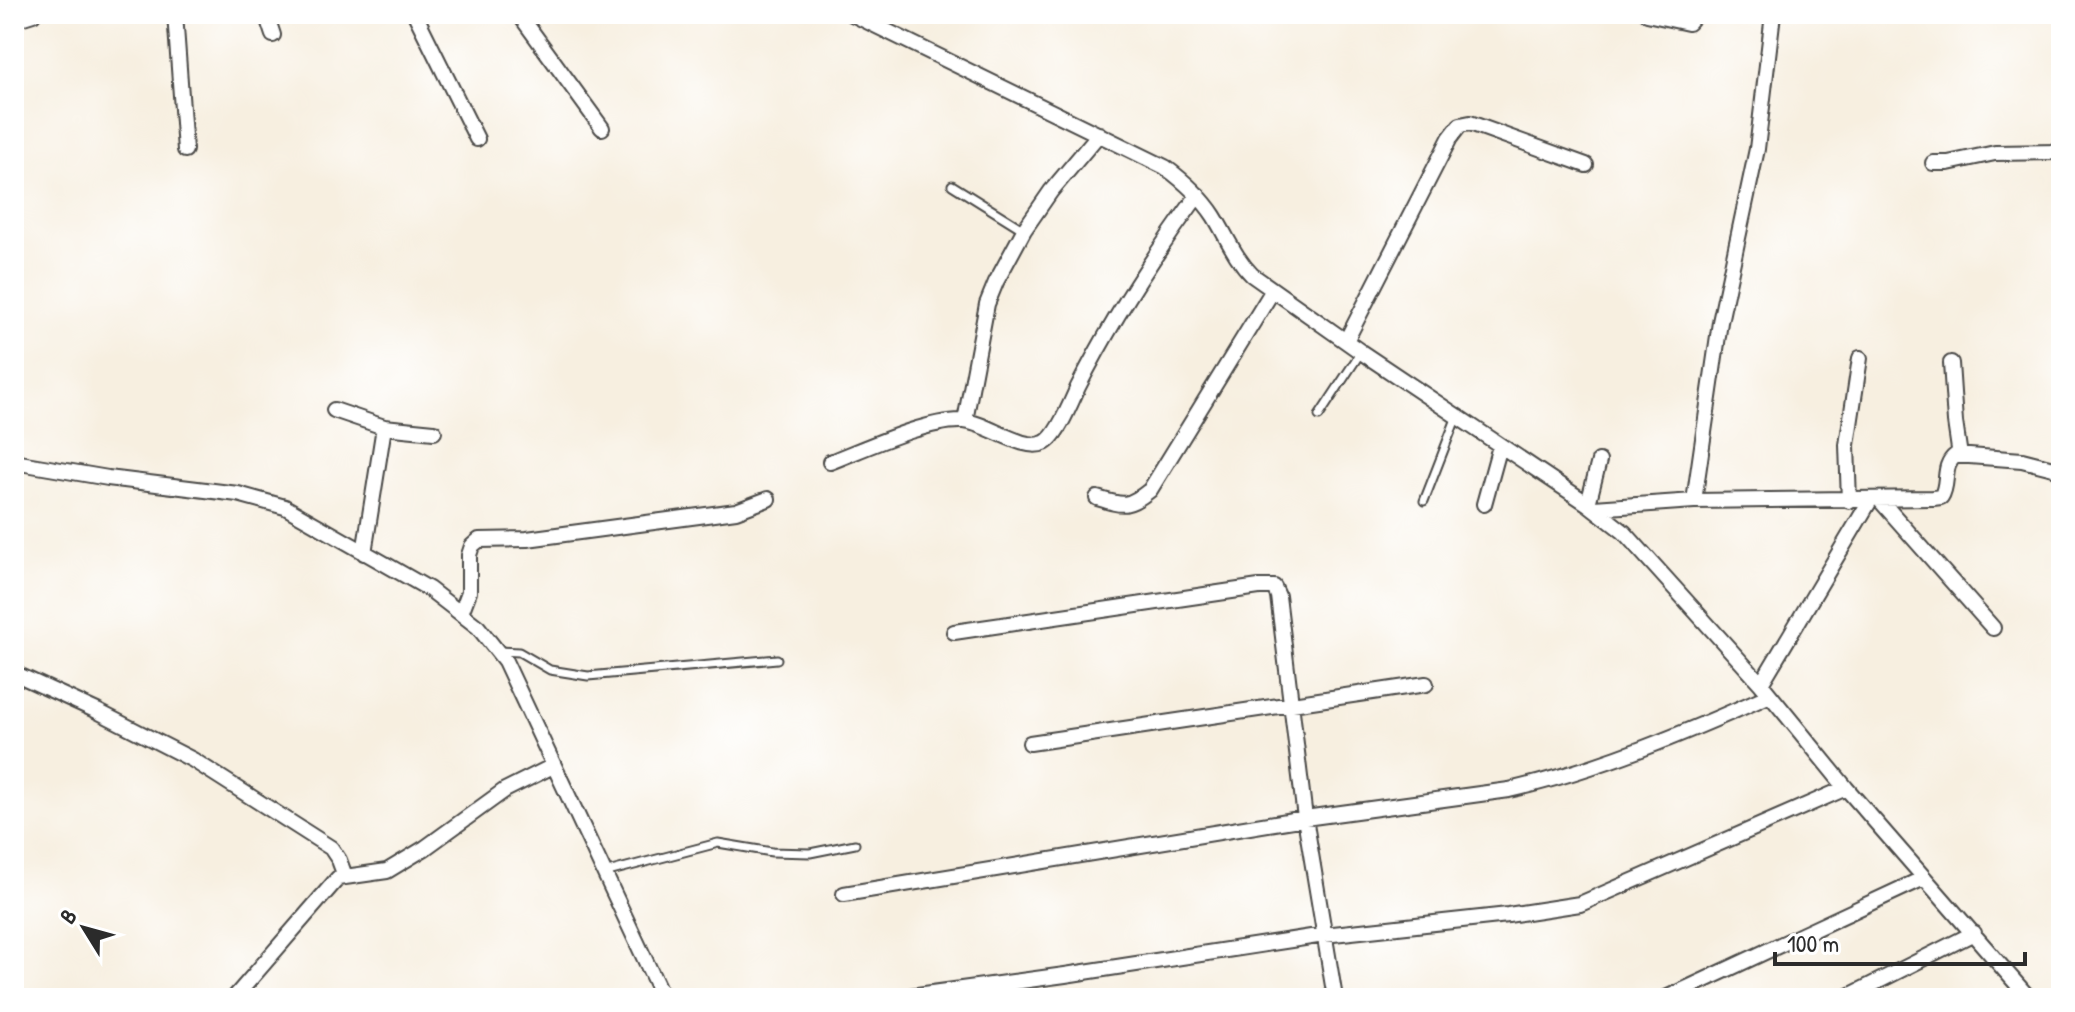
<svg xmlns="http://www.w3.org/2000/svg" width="2075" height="1012" viewBox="0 0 2075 1012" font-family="'Patrick Hand',sans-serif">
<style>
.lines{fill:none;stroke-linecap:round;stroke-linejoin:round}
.lane-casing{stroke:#4a4846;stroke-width:11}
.street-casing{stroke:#4a4846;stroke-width:18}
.lane{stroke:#fff;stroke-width:7}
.street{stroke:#fff;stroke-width:14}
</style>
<rect width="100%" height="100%" fill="#fff"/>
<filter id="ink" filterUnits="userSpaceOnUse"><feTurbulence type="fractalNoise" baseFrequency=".0125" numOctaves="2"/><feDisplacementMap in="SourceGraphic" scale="16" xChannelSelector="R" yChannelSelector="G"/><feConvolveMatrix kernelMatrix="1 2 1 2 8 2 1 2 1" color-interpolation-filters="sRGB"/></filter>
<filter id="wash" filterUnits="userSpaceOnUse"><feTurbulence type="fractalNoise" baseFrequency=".006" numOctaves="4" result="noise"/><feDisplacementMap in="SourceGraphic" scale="32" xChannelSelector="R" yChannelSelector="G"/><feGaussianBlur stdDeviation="1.8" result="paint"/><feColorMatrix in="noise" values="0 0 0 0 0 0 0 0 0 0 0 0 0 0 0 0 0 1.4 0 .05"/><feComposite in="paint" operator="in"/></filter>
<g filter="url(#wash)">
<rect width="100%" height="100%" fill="#f7efe0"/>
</g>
<g filter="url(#ink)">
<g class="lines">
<defs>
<path id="lane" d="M 952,185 L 1024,230
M 1319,416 L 1361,352
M 1424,501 L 1457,416
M 498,651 L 519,652 L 550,670 L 588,676 L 777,659
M 604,873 L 718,843 L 772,852 L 810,853 L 855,844"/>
<path id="street" d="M 175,14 L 185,150
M 266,14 L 273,35
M 415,14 L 477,139
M 519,14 L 602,128
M 852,14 L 1165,167 C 1184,181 1201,196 1214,216 C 1227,237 1235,258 1252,275 L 1361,352 L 1588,504 L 1624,532 L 1761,684 L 1846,788 L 2029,998
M 1647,14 L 1688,23 L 1696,14
M 14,20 L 33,14
M 1933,163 L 1948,163 L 1995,153 L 2061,152
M 1346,341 L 1450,138 L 1460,125 L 1470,123 L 1586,165
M 1951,363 L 1955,422 L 1960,456
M 334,410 L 384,427 L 364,553
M 965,421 L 987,304 L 996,282 L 1024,230 L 1051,191 L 1099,134
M 384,427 L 434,432
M 14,462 L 108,478 L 238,494 L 285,507 L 429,589 L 478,627 L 505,661 L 663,998
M 830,462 C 864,449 928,419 963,421 C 986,422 1023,452 1044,443 C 1057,438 1072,400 1078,387 C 1112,320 1154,255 1198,195
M 1097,498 C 1123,506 1128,508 1150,490 L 1273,290
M 1879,499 L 1993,628
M 1694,501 L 1720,322 L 1757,149 L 1773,14
M 1849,501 L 1847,445 L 1860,358
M 1484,504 L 1500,446
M 1588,504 L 1599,461
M 1594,508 L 1694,501 L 1933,498 L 1941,497 C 1950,483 1941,466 1956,455 L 2022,460 L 2061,470
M 461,613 L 469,592 L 469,555 L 472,546 L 479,540 L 527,539 L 736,511 L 768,499
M 954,632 L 1259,587 L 1274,587 L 1278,596 L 1305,818 L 1335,998
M 14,673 L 97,711 L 193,760 L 331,848 L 339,860 L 345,876
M 1761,684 L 1871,499
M 1030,743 L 1426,684
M 844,894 L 1305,818 L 1509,790 C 1597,770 1688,732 1770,695
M 234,998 L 338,878 L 387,871 L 425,848 L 505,790 L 553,766
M 895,998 L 1065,975 L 1324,935 L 1508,915 L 1580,904 L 1846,788
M 1666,998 L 1924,878
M 1845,998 L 1974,933"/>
</defs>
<use href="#lane" class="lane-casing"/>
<use href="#street" class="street-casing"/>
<use href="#lane" class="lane"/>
<use href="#street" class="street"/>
</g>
</g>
<rect width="2075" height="1012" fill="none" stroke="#fff" stroke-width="48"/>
<g transform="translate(84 928) rotate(307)" stroke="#ffffff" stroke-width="6" paint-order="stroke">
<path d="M0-6L14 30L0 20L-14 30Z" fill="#2b2b2b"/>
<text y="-12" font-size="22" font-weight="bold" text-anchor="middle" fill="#2b2b2b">B</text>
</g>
<path d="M1775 952v12h250v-12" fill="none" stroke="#2b2b2b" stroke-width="4"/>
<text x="1787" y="952" font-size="24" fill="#2b2b2b" stroke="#ffffff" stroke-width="6" paint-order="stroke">100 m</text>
</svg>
